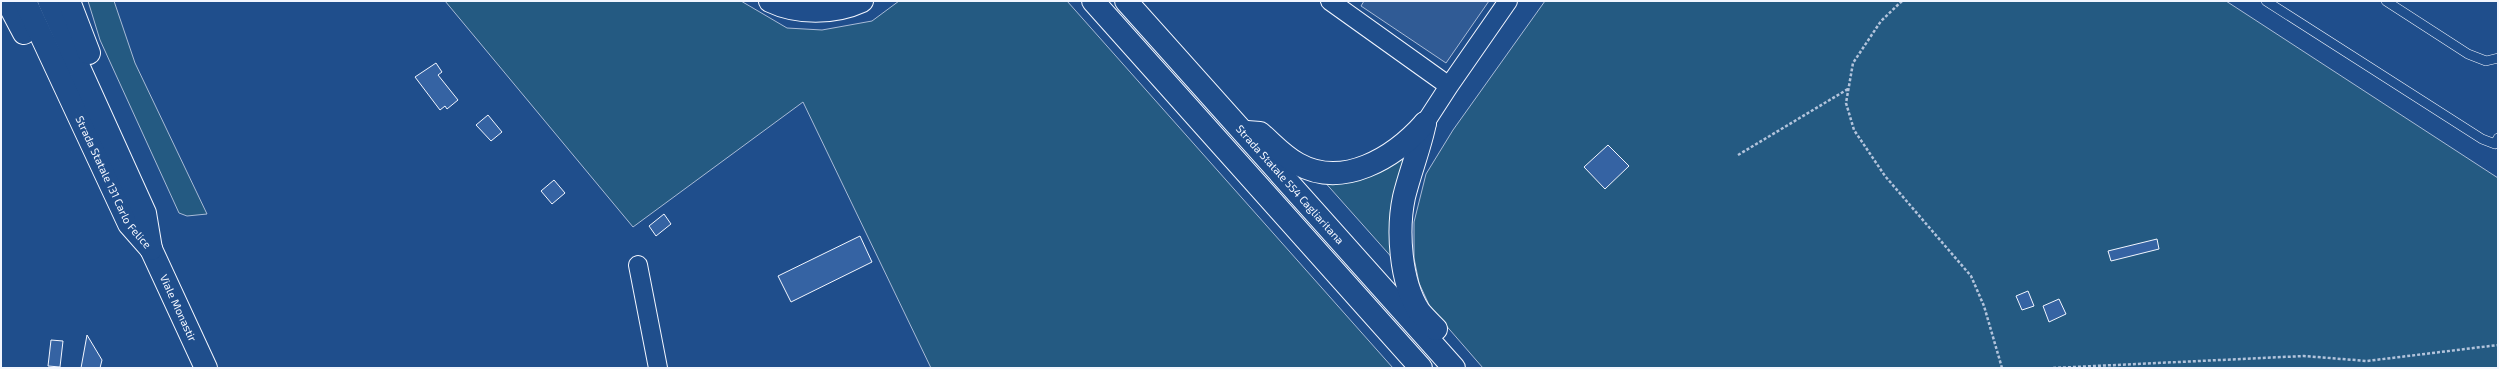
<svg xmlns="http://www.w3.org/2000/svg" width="2499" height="369" viewBox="0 0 2499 369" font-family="'Exo 2',sans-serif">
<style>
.green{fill:#245a82;stroke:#a8bbd7}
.parking{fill:#305b95;stroke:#a8bbd7}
.building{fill:#3563a3;stroke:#f2f6ff}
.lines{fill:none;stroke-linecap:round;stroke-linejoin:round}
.service-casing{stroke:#f2f6ff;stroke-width:10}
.minor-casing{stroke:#f2f6ff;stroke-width:20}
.secondary-casing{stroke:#f2f6ff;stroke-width:24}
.trunk-casing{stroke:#f2f6ff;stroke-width:24}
.path{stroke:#b3c4dc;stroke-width:2.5;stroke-dasharray:3 2;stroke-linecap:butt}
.service{stroke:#1f4e8c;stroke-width:9}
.minor{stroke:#1f4e8c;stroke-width:18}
.secondary{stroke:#1f4e8c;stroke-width:22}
.trunk{stroke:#1f4e8c;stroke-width:22}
.labels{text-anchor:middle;stroke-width:3;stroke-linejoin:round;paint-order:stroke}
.street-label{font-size:11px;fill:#f2f6ff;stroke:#1f4e8c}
</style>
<rect width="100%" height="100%" fill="#1f4e8c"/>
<path class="green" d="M 88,1 L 114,1 L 135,63 L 207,214 L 187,216 L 179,213 L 100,40 Z
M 445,1 L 741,1 L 787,28 L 822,30 L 872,21 L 899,1 L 1067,1 L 1393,368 L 931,368 L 803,102 L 633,227 Z
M 1545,1 L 2226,1 L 2498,178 L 2498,368 L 1483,368 L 1430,307 L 1419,283 L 1414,258 L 1414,222 L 1426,174 L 1453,130 Z
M 1408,144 L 1395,261 L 1322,179 Z"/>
<path class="parking" d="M 1364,1 L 1489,1 L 1446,63 L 1361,6 Z"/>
<path class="building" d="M 436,63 L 442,72 L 438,75 L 458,100 L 447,109 L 445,106 L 440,110 L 415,77 Z
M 488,115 L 502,132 L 491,141 L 476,125 Z
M 1608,145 L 1629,166 L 1605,189 L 1584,167 Z
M 554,180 L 565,193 L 552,204 L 541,191 Z
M 664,214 L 671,224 L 656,236 L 649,226 Z
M 860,236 L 872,262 L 791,302 L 778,276 Z
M 2157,239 L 2159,249 L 2111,261 L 2108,251 Z
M 2028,291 L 2034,306 L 2022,310 L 2016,296 Z
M 2059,299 L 2066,314 L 2049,322 L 2043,306 Z
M 87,335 L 102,360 L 100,368 L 81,368 Z
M 51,340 L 63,341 L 60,367 L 48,366 Z"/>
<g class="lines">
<defs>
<path id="service" d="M 2266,1 L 2482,139 L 2495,144 L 2498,138
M 2386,1 L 2468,54 L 2486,61 L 2498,58"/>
<path id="minor" d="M 1330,1 L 1449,86 L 1425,123
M 1449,86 L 1508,1
M 638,265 L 658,368"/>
<g id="secondary">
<path id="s1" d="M 151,249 L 206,368"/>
</g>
<g id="trunk">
<path d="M 7,1 L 24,33"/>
<path id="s2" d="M 25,1 L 129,224 L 151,249"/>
<path d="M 49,1 L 145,213 L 151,249"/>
<path d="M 69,1 L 89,53"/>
<path d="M 770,1 C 797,14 834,14 862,1"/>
<path d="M 1093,1 L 1421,368"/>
<path id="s3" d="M 1126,1 L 1454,368"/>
<path d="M 1425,123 C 1420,148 1410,172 1404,197 C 1397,230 1400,281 1419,311 C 1424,317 1430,323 1436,329"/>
<path d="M 1247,132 L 1260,133 C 1272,143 1283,156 1298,164 C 1343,189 1394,158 1425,123"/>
</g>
</defs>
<use href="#service" class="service-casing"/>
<use href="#minor" class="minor-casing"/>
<use href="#secondary" class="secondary-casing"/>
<use href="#trunk" class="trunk-casing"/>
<path class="path" d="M 1902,1 L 1881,21 L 1853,63 L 1846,103 L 1854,130 L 1885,176 L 1971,276 L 1984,306 L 2002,368
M 1738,155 L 1848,89
M 2053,368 L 2304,356 L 2367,361 L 2498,345"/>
<use href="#service" class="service"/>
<use href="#minor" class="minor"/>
<use href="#secondary" class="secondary"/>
<use href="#trunk" class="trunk"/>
</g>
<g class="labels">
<g class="street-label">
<text dy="4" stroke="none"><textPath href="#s2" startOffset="202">Strada Statale 131 Carlo Felice</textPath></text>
<text dy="4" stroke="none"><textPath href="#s3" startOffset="246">Strada Statale 554 Cagliaritana</textPath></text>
<text dy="4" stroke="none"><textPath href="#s1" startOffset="65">Viale Monastir</textPath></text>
</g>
</g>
<rect width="2499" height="369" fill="none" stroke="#f2f6ff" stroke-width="4"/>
</svg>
